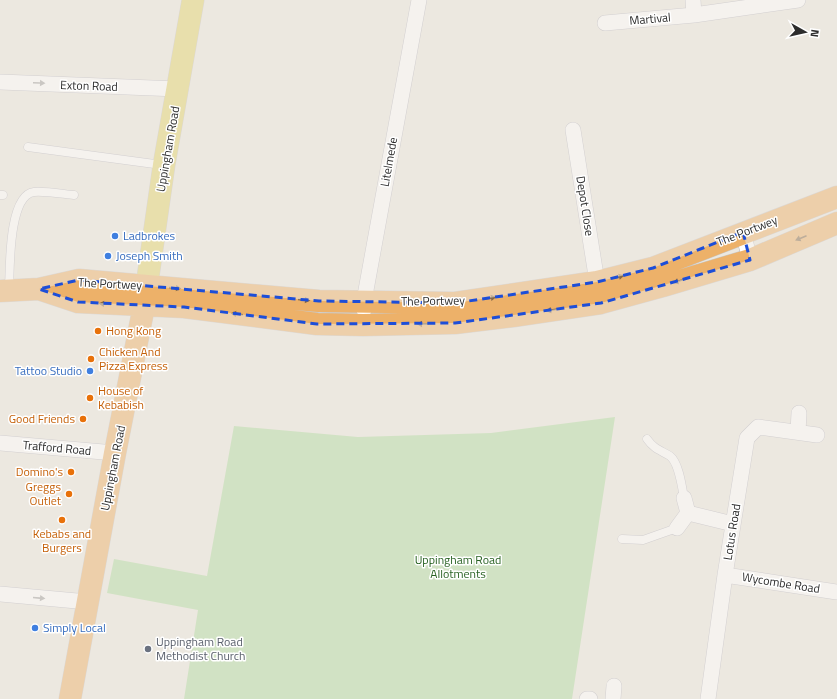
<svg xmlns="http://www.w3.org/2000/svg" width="837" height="699" viewBox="0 0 837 699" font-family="'Titillium Web',sans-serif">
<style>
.green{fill:#b0dca2}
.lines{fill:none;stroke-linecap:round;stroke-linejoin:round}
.lane-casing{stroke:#b3b4be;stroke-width:9}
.street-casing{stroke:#b3b4be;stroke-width:16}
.primary-casing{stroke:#c8c8c8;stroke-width:23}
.highway-casing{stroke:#c8c8c8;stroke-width:23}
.lane{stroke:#fff;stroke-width:8}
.street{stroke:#fff;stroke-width:15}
.primary{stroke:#e2d46e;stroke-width:22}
.highway{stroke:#edb169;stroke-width:22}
.oneway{fill:#a0a0a0}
.oneway2{fill:#836847}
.marked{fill:none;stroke:#1d4ed8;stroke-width:3;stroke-dasharray:8 5;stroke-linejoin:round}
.shop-dot{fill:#3f7fe0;stroke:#fff;stroke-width:1.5}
.food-dot{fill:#e8710a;stroke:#fff;stroke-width:1.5}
.worship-dot{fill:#6b7280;stroke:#fff;stroke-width:1.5}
.labels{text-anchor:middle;stroke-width:3;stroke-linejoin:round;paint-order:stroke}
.street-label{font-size:12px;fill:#2c2c2c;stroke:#fff}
.shop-label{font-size:12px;fill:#366cbe;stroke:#fff;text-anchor:start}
.food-label{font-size:12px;fill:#c56008;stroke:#fff;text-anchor:start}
.park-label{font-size:12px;fill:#296223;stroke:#fff}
.worship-label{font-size:12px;fill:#5b616d;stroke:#fff;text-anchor:start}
</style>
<rect width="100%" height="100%" fill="#ece8e0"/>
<path class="green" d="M 615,417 L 572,699 L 184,699 L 198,610 L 107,593 L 114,559 L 207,576 L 234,426 L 358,437 L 491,433 Z"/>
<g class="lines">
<defs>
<path id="lane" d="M 28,147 L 162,165
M 0,195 L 3,195
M 9,290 C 10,270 8,195 34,192 C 45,191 63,194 74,195
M 647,439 C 654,449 660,450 670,456 C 679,463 682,487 684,498
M 622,539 L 643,540 L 677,528"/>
<path id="street" d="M 693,0 L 694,15
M 605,23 L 694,15 L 798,0
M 0,82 L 178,89
M 573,130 L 597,282
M 743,232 L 750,260
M 364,310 L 364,301 L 419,0
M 798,432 L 799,413
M 0,443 L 115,453
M 688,513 L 733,524
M 677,528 L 688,513 L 684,498
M 725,575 L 837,592
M 0,594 L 88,602
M 587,699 L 590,699
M 613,699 L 614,686
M 708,699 L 725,575 L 747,438 L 758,427 L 817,435"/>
<path id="primary" d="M 144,305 L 164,165 L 193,0"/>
<path id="highway" d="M 39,289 L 78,302 L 184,307 L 317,324 L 363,325 L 455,323 L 513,316 L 601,303 L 663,286 L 750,260 L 837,223
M 0,291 L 39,289 L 79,280 L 319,301 L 455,303 L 597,282 L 653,268 L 837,197
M 70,699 L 115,453 L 144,306"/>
</defs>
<use href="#lane" class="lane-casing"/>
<use href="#street" class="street-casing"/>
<use href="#primary" class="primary-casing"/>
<use href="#highway" class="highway-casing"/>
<use href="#lane" class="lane"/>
<use href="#street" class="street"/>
<use href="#primary" class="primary"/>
<use href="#highway" class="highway"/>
</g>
<defs><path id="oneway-solid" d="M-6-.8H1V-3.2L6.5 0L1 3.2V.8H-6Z"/></defs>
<g class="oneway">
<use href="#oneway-solid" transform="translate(39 83) rotate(2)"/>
<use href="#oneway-solid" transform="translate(39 598) rotate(5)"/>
</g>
<g class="oneway2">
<use href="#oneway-solid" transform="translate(801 238) rotate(157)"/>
<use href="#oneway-solid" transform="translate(618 277) rotate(-14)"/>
<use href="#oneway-solid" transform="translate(679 281) rotate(163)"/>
<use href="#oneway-solid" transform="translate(175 288) rotate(5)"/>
<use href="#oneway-solid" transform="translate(490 298) rotate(-8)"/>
<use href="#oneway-solid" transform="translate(304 300) rotate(5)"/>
<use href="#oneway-solid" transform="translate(105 304) rotate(-176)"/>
<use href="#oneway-solid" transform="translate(552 310) rotate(171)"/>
<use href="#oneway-solid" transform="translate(237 314) rotate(-173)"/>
<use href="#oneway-solid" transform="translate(423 324) rotate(179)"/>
</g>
<path d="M0 0H837V699H0ZM 743,232 L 750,260 L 601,303 L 455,323 L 317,324 L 184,307 L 78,302 L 39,289 L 79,280 L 319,301 L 455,303 L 597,282 L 653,268 Z" fill="#ece8e0" fill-opacity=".55" fill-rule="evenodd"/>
<path class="marked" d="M 743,232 L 750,260 L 601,303 L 455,323 L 317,324 L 184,307 L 78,302 L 39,289 L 79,280 L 319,301 L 455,303 L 597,282 L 653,268 Z"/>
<g class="shop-dot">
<circle cx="115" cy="236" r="4"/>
<circle cx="108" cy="256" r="4"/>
<circle cx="90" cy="371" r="4"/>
<circle cx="35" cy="628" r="4"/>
</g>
<g class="food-dot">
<circle cx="98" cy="331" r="4"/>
<circle cx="91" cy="359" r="4"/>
<circle cx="90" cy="398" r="4"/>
<circle cx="83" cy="419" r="4"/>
<circle cx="71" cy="472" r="4"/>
<circle cx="69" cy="494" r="4"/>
<circle cx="62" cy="520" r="4"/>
</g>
<circle class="worship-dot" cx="148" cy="649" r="4"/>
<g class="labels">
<g class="street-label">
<text transform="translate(650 19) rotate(-5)" y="4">Martival</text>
<text transform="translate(89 86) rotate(2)" y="4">Exton Road</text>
<text transform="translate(168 149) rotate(-80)" y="4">Uppingham Road</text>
<text transform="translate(389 162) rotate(-80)" y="4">Litelmede</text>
<text transform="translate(585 206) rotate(81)" y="4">Depot Close</text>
<text transform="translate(747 231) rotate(-21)" y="4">The Portwey</text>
<text transform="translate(110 284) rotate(3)" y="4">The Portwey</text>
<text transform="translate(433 301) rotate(-1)" y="4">The Portwey</text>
<text transform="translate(57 448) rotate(5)" y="4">Trafford Road</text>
<text transform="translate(113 468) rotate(-79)" y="4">Uppingham Road</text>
<text transform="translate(732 532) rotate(-81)" y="4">Lotus Road</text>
<text transform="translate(781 583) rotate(9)" y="4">Wycombe Road</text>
</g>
<g class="shop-label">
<text x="123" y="240">Ladbrokes</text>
<text x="116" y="260">Joseph Smith</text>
<text x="82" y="375" text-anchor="end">Tattoo Studio</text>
<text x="43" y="632">Simply Local</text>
</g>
<g class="food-label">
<text x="106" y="335">Hong Kong</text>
<text x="99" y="356">Chicken And<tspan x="99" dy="14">Pizza Express</tspan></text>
<text x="98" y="395">House of<tspan x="98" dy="14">Kebabish</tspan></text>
<text x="75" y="423" text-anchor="end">Good Friends</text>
<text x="63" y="476" text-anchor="end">Domino's</text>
<text x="61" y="491" text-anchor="end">Greggs<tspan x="61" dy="14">Outlet</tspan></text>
<text x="62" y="538" text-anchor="middle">Kebabs and<tspan x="62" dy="14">Burgers</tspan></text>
</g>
<g class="park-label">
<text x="458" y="564">Uppingham Road<tspan x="458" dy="14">Allotments</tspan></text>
</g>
<g class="worship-label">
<text x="156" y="646">Uppingham Road<tspan x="156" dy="14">Methodist Church</tspan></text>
</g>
</g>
<g transform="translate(805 32) rotate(98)" stroke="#ffffff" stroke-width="3" paint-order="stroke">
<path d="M0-3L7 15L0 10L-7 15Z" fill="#2c2c2c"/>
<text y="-6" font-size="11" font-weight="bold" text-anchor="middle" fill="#2c2c2c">N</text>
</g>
</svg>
